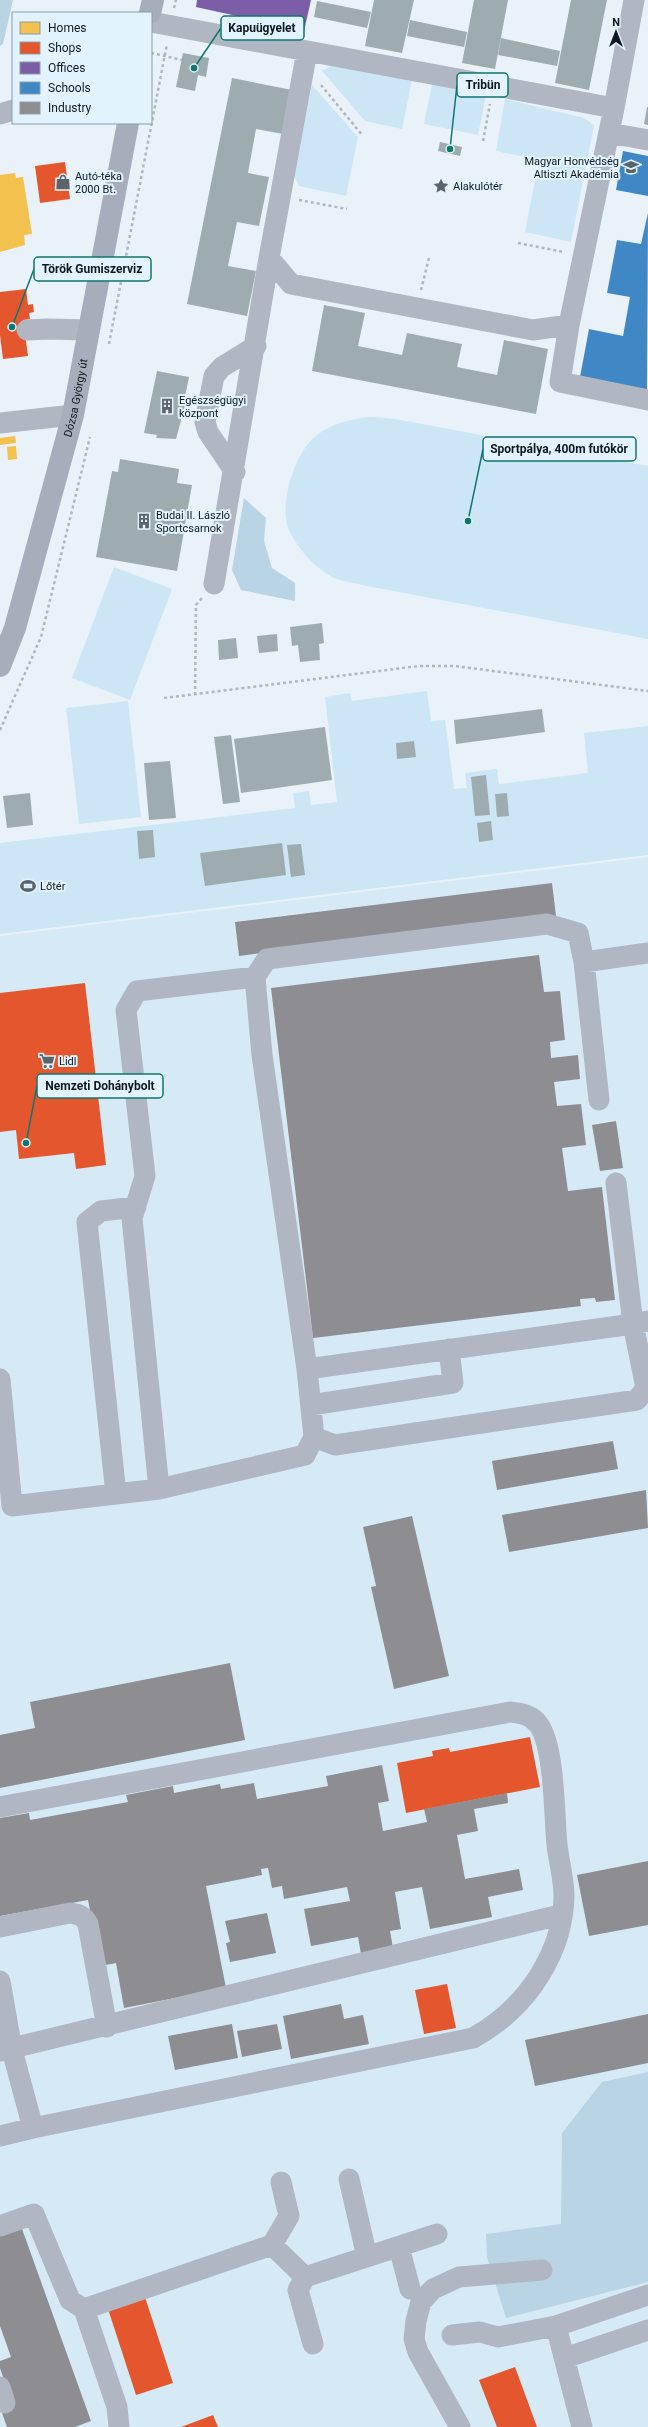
<svg xmlns="http://www.w3.org/2000/svg" width="648" height="2427" viewBox="0 0 648 2427" font-family="Roboto,sans-serif">
<style>
.built{fill:#d6eaf6}
.green{fill:#cce6f6}
.forest{fill:#b9d4e4}
.homes{fill:#f2c14e}
.shops{fill:#e4572e}
.offices{fill:#7b5ea7}
.schools{fill:#3f88c5}
.industry{fill:#8d8d92}
.building{fill:#9eacb0}
.lines{fill:none;stroke-linecap:round;stroke-linejoin:round}
.path{stroke:#b1b6be;stroke-width:2.5;stroke-dasharray:3 3;stroke-linecap:butt}
.minor{stroke:#b0b6c2;stroke-width:21}
.major{stroke:#a7aebb;stroke-width:22}
.labels{text-anchor:middle;stroke-width:4;stroke-linejoin:round;paint-order:stroke}
.poi-label{font-size:11px;fill:#0e181e;stroke:#e2f3fe;text-anchor:start}
.street-label{font-size:11px;fill:#0e181e;stroke:#e2f3fe}
.leader{fill:none;stroke:#0f766e;stroke-width:1.5}
.callout-dot{fill:#0f766e;stroke:#e2f3fe;stroke-width:1.5}
.callout{fill:#e2f3fe;stroke:#0f766e;stroke-width:1.5}
.callout-label{font-size:12px;text-anchor:middle;font-weight:bold;fill:#0e181e}
</style>
<rect width="100%" height="100%" fill="#e8f2f8"/>
<path class="built" d="M 648,857 L 648,2427 L 0,2427 L 0,936 Z"/>
<path class="green" d="M 333,65 L 412,80 L 402,129 L 365,121 L 322,71 Z
M 432,84 L 486,95 L 478,135 L 424,124 Z
M 312,85 L 358,137 L 346,196 L 299,186 L 294,176 Z
M 505,99 L 584,118 L 594,125 L 571,242 L 525,232 L 539,160 L 496,151 Z
M 371,417 L 395,419 L 648,466 L 648,639 L 367,586 C 356,583 342,582 332,577 C 314,567 298,549 289,530 C 278,505 295,451 317,435 C 333,423 351,419 371,417 Z
M 114,567 L 172,589 L 130,700 L 72,678 Z
M 427,691 L 431,721 L 445,720 L 454,789 L 467,788 L 465,773 L 497,769 L 499,784 L 588,773 L 584,733 L 648,726 L 648,855 L 0,934 L 0,843 L 295,808 L 293,793 L 309,791 L 311,805 L 337,802 L 325,697 L 350,693 L 352,701 Z
M 128,701 L 141,817 L 79,824 L 66,708 Z"/>
<path class="forest" d="M 0,0 L 13,0 L 3,44 L 0,46 Z
M 244,498 L 266,518 L 264,541 L 272,568 L 295,583 L 295,601 L 241,590 L 232,570 Z
M 648,2072 L 648,2282 L 506,2318 L 487,2257 L 486,2234 L 561,2224 L 562,2133 L 602,2082 Z"/>
<path class="homes" d="M 15,173 L 16,178 L 23,177 L 32,234 L 24,235 L 25,245 L 0,252 L 0,175 Z
M 15,436 L 16,443 L 0,445 L 0,438 Z
M 16,446 L 17,459 L 8,460 L 7,447 Z"/>
<path class="shops" d="M 65,162 L 70,199 L 40,203 L 35,166 Z
M 26,289 L 28,305 L 33,304 L 34,312 L 29,313 L 30,319 L 23,320 L 28,356 L 3,359 L 0,335 L 0,292 Z
M 85,983 L 106,1165 L 76,1169 L 74,1153 L 19,1159 L 16,1130 L 0,1132 L 0,993 Z
M 530,1737 L 540,1787 L 406,1813 L 397,1763 L 433,1756 L 432,1751 L 449,1748 L 450,1752 Z
M 447,1984 L 456,2028 L 424,2034 L 415,1990 Z
M 145,2297 L 173,2383 L 136,2395 L 108,2309 Z
M 515,2367 L 537,2427 L 497,2427 L 479,2380 Z
M 213,2415 L 218,2427 L 181,2427 Z"/>
<path class="offices" d="M 197,0 L 311,0 L 304,31 L 196,7 Z"/>
<path class="schools" d="M 623,151 L 648,156 L 648,196 L 616,190 Z
M 648,213 L 647,390 L 580,377 L 589,329 L 623,336 L 630,297 L 607,293 L 617,240 L 641,244 Z"/>
<path class="industry" d="M 552,883 L 556,916 L 239,956 L 235,922 Z
M 539,955 L 544,992 L 560,991 L 565,1040 L 550,1042 L 551,1058 L 578,1055 L 580,1079 L 554,1082 L 557,1106 L 581,1104 L 586,1145 L 562,1148 L 568,1191 L 602,1187 L 615,1300 L 596,1302 L 595,1298 L 580,1299 L 581,1306 L 313,1338 L 271,988 Z
M 616,1121 L 623,1168 L 600,1171 L 592,1125 Z
M 613,1441 L 618,1469 L 497,1490 L 492,1461 Z
M 646,1490 L 648,1528 L 509,1552 L 502,1515 Z
M 412,1516 L 449,1676 L 394,1689 L 371,1587 L 376,1586 L 363,1527 Z
M 230,1663 L 245,1740 L 0,1788 L 0,1735 L 35,1728 L 30,1702 Z
M 382,1765 L 389,1801 L 378,1803 L 383,1831 L 427,1822 L 424,1809 L 507,1793 L 508,1803 L 474,1809 L 478,1831 L 457,1835 L 465,1879 L 519,1869 L 523,1890 L 488,1897 L 492,1917 L 430,1929 L 422,1887 L 395,1892 L 401,1929 L 390,1931 L 393,1948 L 361,1954 L 358,1937 L 311,1946 L 304,1909 L 350,1901 L 347,1887 L 284,1899 L 282,1886 L 272,1888 L 268,1868 L 261,1869 L 262,1875 L 206,1886 L 226,1988 L 124,2008 L 116,1963 L 101,1966 L 88,1900 L 0,1916 L 0,1818 L 29,1813 L 30,1820 L 128,1802 L 126,1795 L 173,1786 L 174,1793 L 220,1784 L 221,1789 L 254,1783 L 257,1799 L 328,1786 L 326,1776 Z
M 648,1861 L 648,1925 L 589,1936 L 577,1875 Z
M 267,1913 L 276,1953 L 230,1962 L 226,1943 L 230,1942 L 225,1921 Z
M 341,2004 L 344,2019 L 363,2015 L 369,2044 L 291,2059 L 283,2016 Z
M 648,2014 L 648,2063 L 535,2086 L 525,2040 Z
M 232,2024 L 238,2058 L 175,2070 L 168,2036 Z
M 277,2024 L 282,2049 L 242,2057 L 237,2031 Z
M 21,2226 L 91,2421 L 75,2427 L 7,2427 L 1,2410 L 13,2406 L 0,2368 L 0,2361 L 11,2357 L 0,2326 L 0,2233 Z"/>
<path class="building" d="M 374,0 L 414,0 L 402,53 L 365,46 Z
M 474,0 L 508,0 L 495,69 L 462,63 Z
M 571,0 L 607,0 L 589,90 L 555,83 Z
M 317,1 L 371,12 L 367,28 L 314,17 Z
M 410,20 L 467,32 L 464,47 L 407,36 Z
M 501,38 L 560,51 L 557,66 L 498,55 Z
M 183,53 L 209,58 L 206,77 L 198,75 L 195,91 L 176,87 Z
M 232,78 L 292,90 L 283,134 L 256,129 L 248,173 L 269,177 L 259,226 L 237,222 L 228,266 L 256,271 L 247,316 L 187,304 Z
M 647,107 L 648,107 L 648,125 L 644,124 Z
M 440,142 L 462,147 L 460,156 L 438,151 Z
M 324,305 L 365,313 L 358,346 L 402,355 L 407,333 L 462,344 L 457,367 L 497,375 L 504,340 L 548,349 L 536,414 L 312,371 Z
M 157,371 L 189,377 L 185,397 L 187,398 L 176,439 L 156,438 L 157,435 L 144,433 Z
M 120,459 L 179,469 L 177,483 L 192,485 L 177,571 L 96,557 L 112,471 L 118,472 Z
M 322,623 L 324,643 L 319,644 L 320,660 L 300,662 L 298,645 L 292,646 L 290,627 Z
M 277,634 L 278,651 L 259,653 L 257,636 Z
M 236,638 L 238,658 L 219,660 L 218,640 Z
M 542,709 L 545,732 L 456,744 L 454,720 Z
M 325,727 L 332,780 L 241,793 L 234,739 Z
M 231,735 L 240,802 L 223,804 L 214,737 Z
M 414,741 L 416,757 L 397,759 L 396,743 Z
M 170,761 L 176,818 L 149,820 L 144,763 Z
M 486,775 L 490,815 L 475,816 L 471,777 Z
M 30,793 L 33,825 L 7,828 L 3,796 Z
M 507,793 L 509,816 L 497,817 L 495,794 Z
M 491,821 L 493,840 L 479,842 L 477,823 Z
M 153,830 L 155,857 L 139,859 L 137,831 Z
M 282,843 L 286,875 L 205,886 L 200,853 Z
M 301,844 L 305,875 L 291,877 L 287,845 Z"/>
<g class="lines">
<path class="path" d="M 174,8 L 176,0
M 151,53 L 182,60
M 321,85 L 363,136
M 483,141 L 490,104
M 299,200 L 347,209
M 518,243 L 564,252
M 421,290 L 429,258
M 109,344 L 167,44
M 195,695 L 196,605 L 202,598
M 164,698 L 419,666 L 455,666 L 648,691
M 0,730 L 41,637 L 90,437"/>
<path class="minor" d="M 151,22 L 614,108 L 569,325 L 533,330 L 291,284 L 269,258 L 307,51
M 614,108 L 634,0
M 0,114 L 13,110
M 609,133 L 648,140
M 569,325 L 560,382 L 648,400
M 27,330 L 48,329 L 89,330
M 0,423 L 73,415
M 235,472 L 208,432 L 205,422 L 214,376 L 222,367 L 256,346
M 214,584 L 269,258
M 584,962 L 648,953
M 307,1369 L 633,1324 L 616,1183
M 0,1379 L 12,1506 L 159,1489 L 305,1455 L 314,1437 L 307,1369 L 262,1055 L 255,977 L 267,959 L 547,924 L 578,933 L 584,962 L 599,1100
M 311,1405 L 453,1383 L 449,1349
M 314,1437 L 335,1445 L 637,1400 L 646,1388 L 633,1324 L 648,1321
M 159,1489 L 132,1218 L 145,1176 L 126,1010 L 137,991 L 255,977
M 116,1494 L 87,1222 L 101,1211 L 136,1207
M 0,1807 L 510,1712 C 521,1713 532,1715 539,1725 C 555,1749 554,1815 557,1845 C 559,1862 564,1879 564,1896 C 564,1910 560,1931 555,1944 C 539,1986 512,2016 473,2038 L 33,2128 L 12,2050 L 0,1981
M 0,1927 L 70,1913 C 79,1914 84,1916 88,1924 L 107,2027
M 0,2051 L 560,1915
M 0,2136 L 33,2128
M 349,2179 L 367,2257
M 0,2226 L 34,2214 L 70,2300 L 84,2309 L 117,2407 L 119,2427
M 272,2245 L 289,2216 L 281,2182
M 399,2247 L 410,2289
M 305,2277 L 298,2290 L 313,2344
M 84,2309 L 272,2245 L 305,2277 L 437,2234
M 452,2335 L 480,2332 L 498,2337 L 556,2326
M 565,2358 L 648,2330
M 0,2387 L 5,2403
M 460,2427 L 418,2352 L 414,2339 L 416,2321 L 421,2302 L 433,2289 L 459,2277 L 542,2270
M 582,2427 L 556,2326 L 648,2295"/>
<g class="major">
<path d="M 150,13 L 153,0"/>
<path id="s1" d="M 0,666 L 15,628 L 73,415 L 128,123"/>
</g>
</g>
<defs>
<symbol id="school-bare" viewBox="-9 -9 18 18"><path d="M0-5L7-2L0 1L-7-2ZM-4 1L0 2.5L4 1V4Q0 6-4 4Z" fill="#5a646a" stroke="#e2f3fe" stroke-width="2.5" paint-order="stroke"/></symbol>
<symbol id="shop-bare" viewBox="-9 -9 18 18"><path d="M-5-2.5h2.3a2.7 3.5 0 0 1 5.4 0H5L5.5 6h-11ZM-1.5-2.5h3a1.5 2.3 0 0 0-3 0Z" fill="#5a646a" stroke="#e2f3fe" stroke-width="2.5" paint-order="stroke"/></symbol>
<symbol id="sight-bare" viewBox="-9 -9 18 18"><path d="M0-6L1.8-2.2L6-1.7L2.9 1.2L3.7 5.4L0 3.3L-3.7 5.4L-2.9 1.2L-6-1.7L-1.8-2.2Z" fill="#5a646a" stroke="#e2f3fe" stroke-width="2.5" paint-order="stroke"/></symbol>
<symbol id="building-bare" viewBox="-9 -9 18 18"><path d="M-4-6H4V6H1V3H-1V6H-4ZM-2.5-4.3h1.7v1.8h-1.7ZM.8-4.3h1.7v1.8H.8ZM-2.5-1h1.7V.8h-1.7ZM.8-1h1.7V.8H.8Z" fill="#5a646a" stroke="#e2f3fe" stroke-width="2.5" paint-order="stroke"/></symbol>
<symbol id="stadium-bare" viewBox="-9 -9 18 18"><path d="M0-5a6.5 5 0 1 0 0 10a6.5 5 0 1 0 0-10ZM-3.5-1.8h7v3.6h-7Z" fill="#5a646a" stroke="#e2f3fe" stroke-width="2.5" paint-order="stroke"/></symbol>
<symbol id="supermarket-bare" viewBox="-9 -9 18 18"><path d="M-6-5.5h2.5l.6 2H6L4.5 2H-2.5L-4.4-4H-6ZM-1.5 3.2a1.3 1.3 0 1 0 .1 0ZM3 3.2a1.3 1.3 0 1 0 .1 0Z" fill="#5a646a" stroke="#e2f3fe" stroke-width="2.5" paint-order="stroke"/></symbol>
</defs>
<g fill-rule="evenodd">
<use href="#school-bare" x="620" y="156" width="22" height="22"/>
<use href="#shop-bare" x="52" y="171" width="22" height="22"/>
<use href="#sight-bare" x="430" y="175" width="22" height="22"/>
<use href="#building-bare" x="156" y="395" width="22" height="22"/>
<use href="#building-bare" x="133" y="510" width="22" height="22"/>
<use href="#stadium-bare" x="17" y="875" width="22" height="22"/>
<use href="#supermarket-bare" x="36" y="1050" width="22" height="22"/>
</g>
<g class="labels">
<g class="poi-label">
<text x="619" y="165" text-anchor="end">Magyar Honvédség<tspan x="619" dy="13">Altiszti Akadémia</tspan></text>
<text x="75" y="180">Autó-téka<tspan x="75" dy="13">2000 Bt.</tspan></text>
<text x="453" y="190">Alakulótér</text>
<text x="179" y="404">Egészségügyi<tspan x="179" dy="13">központ</tspan></text>
<text x="156" y="519">Budai II. László<tspan x="156" dy="13">Sportcsarnok</tspan></text>
<text x="40" y="890">Lőtér</text>
<text x="59" y="1065">Lidl</text>
</g>
<g class="street-label">
<text dy="4" stroke="none"><textPath href="#s1" startOffset="279">Dózsa György út</textPath></text>
</g>
</g>
<path class="leader" d="M194 68L221 28M450 149L457 85M12 327L34 269M468 521L483 449M26 1143L37 1086"/>
<g class="callout-dot">
<circle cx="194" cy="68" r="4"/>
<circle cx="450" cy="149" r="4"/>
<circle cx="12" cy="327" r="4"/>
<circle cx="468" cy="521" r="4"/>
<circle cx="26" cy="1143" r="4"/>
</g>
<g class="callout">
<rect x="221" y="16" width="83" height="24" rx="4"/>
<rect x="457" y="73" width="51" height="24" rx="4"/>
<rect x="34" y="257" width="117" height="24" rx="4"/>
<rect x="483" y="437" width="153" height="24" rx="4"/>
<rect x="37" y="1074" width="126" height="24" rx="4"/>
</g>
<g class="callout-label">
<text x="262" y="32">Kapuügyelet</text>
<text x="483" y="89">Tribün</text>
<text x="92" y="273">Török Gumiszerviz</text>
<text x="559" y="453">Sportpálya, 400m futókör</text>
<text x="100" y="1090">Nemzeti Dohánybolt</text>
</g>
<rect x="12" y="12" width="140" height="112" fill="#e2f3fe" stroke="#8d9ba4"/>
<rect x="20" y="22" width="20" height="12" fill="#f2c14e" stroke="#8d9ba4"/>
<text x="48" y="32" font-size="12" fill="#0e181e">Homes</text>
<rect x="20" y="42" width="20" height="12" fill="#e4572e" stroke="#8d9ba4"/>
<text x="48" y="52" font-size="12" fill="#0e181e">Shops</text>
<rect x="20" y="62" width="20" height="12" fill="#7b5ea7" stroke="#8d9ba4"/>
<text x="48" y="72" font-size="12" fill="#0e181e">Offices</text>
<rect x="20" y="82" width="20" height="12" fill="#3f88c5" stroke="#8d9ba4"/>
<text x="48" y="92" font-size="12" fill="#0e181e">Schools</text>
<rect x="20" y="102" width="20" height="12" fill="#8d8d92" stroke="#8d9ba4"/>
<text x="48" y="112" font-size="12" fill="#0e181e">Industry</text>
<g transform="translate(616 32)" stroke="#e2f3fe" stroke-width="3" paint-order="stroke">
<path d="M0-3L7 15L0 10L-7 15Z" fill="#0e181e"/>
<text y="-6" font-size="11" font-weight="bold" text-anchor="middle" fill="#0e181e">N</text>
</g>
</svg>
